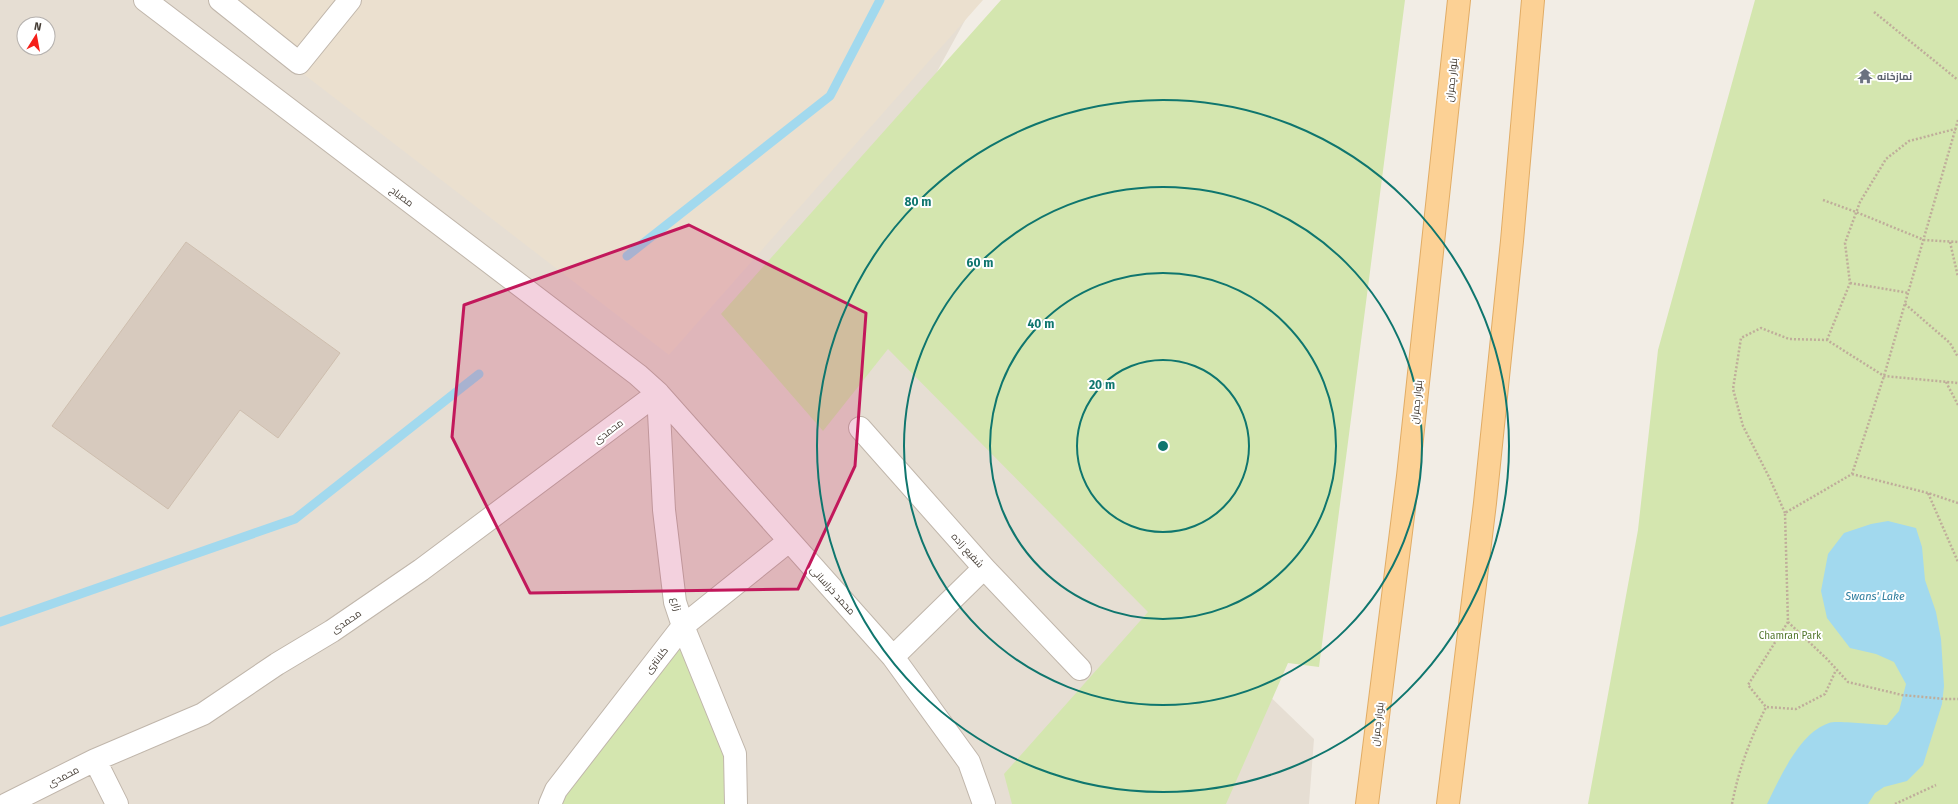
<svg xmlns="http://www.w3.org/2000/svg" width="1958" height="804" viewBox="0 0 1958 804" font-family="'Fira Sans',Cairo,sans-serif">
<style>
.residential{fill:#e6ded3;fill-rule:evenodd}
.education{fill:#ebe0cf}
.green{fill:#d4e6af}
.water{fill:#a2d9ee}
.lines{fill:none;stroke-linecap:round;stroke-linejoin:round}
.stream{stroke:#a2d9ee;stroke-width:9}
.building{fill:#d7cabe;stroke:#cebeae}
.minor-casing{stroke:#c0b6ab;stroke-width:24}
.major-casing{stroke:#e1ac65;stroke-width:24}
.path{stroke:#bfad9a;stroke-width:2.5;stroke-dasharray:2 2;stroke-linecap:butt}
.minor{stroke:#fff;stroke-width:22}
.major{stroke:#fcd195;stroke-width:22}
.marked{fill:#c2185b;fill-opacity:0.2;stroke:#c2185b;stroke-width:3;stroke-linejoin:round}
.ring{fill:none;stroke:#0f766e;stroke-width:2}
.labels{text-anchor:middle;stroke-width:4;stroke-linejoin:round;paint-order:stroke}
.worship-label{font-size:10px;font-weight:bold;fill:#5b616d;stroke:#fff;text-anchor:start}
.street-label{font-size:10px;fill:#453d35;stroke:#fff}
.park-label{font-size:10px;fill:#50752a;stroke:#fff}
.water-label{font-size:11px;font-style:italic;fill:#2e7d9e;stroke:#fff}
.centre{fill:#0f766e;stroke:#fff;stroke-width:2}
.ring-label{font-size:12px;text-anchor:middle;font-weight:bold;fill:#0f766e;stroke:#fff;stroke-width:4;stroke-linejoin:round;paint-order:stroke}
</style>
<rect width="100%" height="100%" fill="#f2ede5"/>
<path class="residential" d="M 0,0 L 976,0 L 829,270 L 1314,739 L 1309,804 L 0,804 ZM 24,24 L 48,24 L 48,48 L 24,48 Z"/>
<path class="education" d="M 207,0 L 983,0 L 669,355 Z"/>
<path class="green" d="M 1001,0 L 1405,0 L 1319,667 L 1288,663 L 1226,804 L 1012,804 L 1004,774 L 1148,612 L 888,349 L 823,431 L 721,314 Z
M 1755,0 L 1958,0 L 1958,804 L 1588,804 L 1638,530 L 1658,350 Z
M 683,626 L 735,754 L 736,804 L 550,804 Z"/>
<path class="water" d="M 1888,521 L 1916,528 L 1922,547 L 1925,580 L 1936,612 L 1941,639 L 1944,686 L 1942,704 L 1923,765 L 1907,781 L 1884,787 L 1875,793 L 1868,804 L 1767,804 C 1780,778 1799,733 1829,723 C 1835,720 1877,725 1887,725 L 1899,711 L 1906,684 L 1894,662 L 1876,654 L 1850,648 L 1827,618 L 1821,591 L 1828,554 L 1844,533 L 1871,524 Z"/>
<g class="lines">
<path class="stream" d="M 627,256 L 830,96 L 880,0
M 0,622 L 295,519 L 479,374"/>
</g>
<path class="building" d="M 186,242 L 340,353 L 278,438 L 240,410 L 168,509 L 52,426 Z"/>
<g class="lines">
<defs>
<path id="minor" d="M 145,0 L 638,375 L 658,393 L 893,657 L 969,762 L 984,804
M 220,0 L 299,63 L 350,0
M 658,393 L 664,510 L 675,602 L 683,626 L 735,754 L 736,804
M 860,428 L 984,568 L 1080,669
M 893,657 L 984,568
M 95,760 L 117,804
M 7,804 L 95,760 L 203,714 L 277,664 L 332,631 L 421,570 L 658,393
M 550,804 L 556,790 L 683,626 L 789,541"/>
<path id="major" d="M 1367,804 L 1408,476 L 1459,0
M 1448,804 L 1485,503 L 1512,241 L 1533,0"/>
</defs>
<use href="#minor" class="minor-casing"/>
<use href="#major" class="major-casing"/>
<path class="path" d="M 1874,12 L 1958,80
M 1958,120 L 1884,376 L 1852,474 L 1785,513 L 1788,622 L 1827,659 L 1848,682 L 1902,695 L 1945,699 L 1958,699
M 1823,200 L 1856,212 L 1924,240 L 1958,242
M 1950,242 L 1958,277
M 1850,283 L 1909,293
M 1905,304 L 1950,343 L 1958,357
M 1827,340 L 1850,283 L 1845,243 L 1860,202 L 1886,159 L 1909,141 L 1955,129 L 1958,131
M 1946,382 L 1958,405
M 1852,474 L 1928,493
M 1958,503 L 1928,493 L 1958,562
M 1785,513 L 1770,479 L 1743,426 L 1733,389 L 1741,338 L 1761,328 L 1789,339 L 1827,340 L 1884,376 L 1958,383
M 1788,622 L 1748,685 L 1766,707 L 1796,709 L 1825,694 L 1836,670
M 1732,804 C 1739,768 1750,740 1766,707
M 1895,804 L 1936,785"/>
<use href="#minor" class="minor"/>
<use href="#major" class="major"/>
</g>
<path class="marked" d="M 689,225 L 866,313 L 855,466 L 798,589 L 530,593 L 452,437 L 464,305 Z"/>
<g class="ring">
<circle cx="1163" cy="446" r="86"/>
<circle cx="1163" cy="446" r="173"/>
<circle cx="1163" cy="446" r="259"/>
<circle cx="1163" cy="446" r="346"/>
</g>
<defs>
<symbol id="temple-bare" viewBox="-9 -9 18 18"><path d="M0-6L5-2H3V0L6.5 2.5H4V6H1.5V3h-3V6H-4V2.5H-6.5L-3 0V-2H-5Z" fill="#6b7280" stroke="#fff" stroke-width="2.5" paint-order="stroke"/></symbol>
</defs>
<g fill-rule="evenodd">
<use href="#temple-bare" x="1854" y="65" width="22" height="22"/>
</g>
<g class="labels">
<g class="worship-label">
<text x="1877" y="80">نمازخانه</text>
</g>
<g class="street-label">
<text transform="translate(1451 80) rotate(-84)" y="4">بلوار چمران</text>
<text transform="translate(402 196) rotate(37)" y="4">مصباح</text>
<text transform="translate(1416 402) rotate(-84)" y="4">بلوار چمران</text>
<text transform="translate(608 431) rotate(-37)" y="4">محمدی</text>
<text transform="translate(968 550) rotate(48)" y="4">شفیع زاده</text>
<text transform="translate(833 590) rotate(48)" y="4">محمد خراسانی</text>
<text transform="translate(677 604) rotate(77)" y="4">زارع</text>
<text transform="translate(346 621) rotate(-34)" y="4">محمدی</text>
<text transform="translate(656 660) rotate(-52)" y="4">کلانتری</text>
<text transform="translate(1377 724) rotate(-83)" y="4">بلوار چمران</text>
<text transform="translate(63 776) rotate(-27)" y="4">محمدی</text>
</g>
<g class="park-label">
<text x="1790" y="639">Chamran Park</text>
</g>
<g class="water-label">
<text x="1875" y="600">Swans' Lake</text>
</g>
</g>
<circle cx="1163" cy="446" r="6" class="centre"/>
<g class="ring-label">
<text x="918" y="206">80 m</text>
<text x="980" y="267">60 m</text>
<text x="1041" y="328">40 m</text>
<text x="1102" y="389">20 m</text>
</g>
<g transform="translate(36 36) rotate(11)"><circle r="19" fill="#ffffff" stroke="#b5b1ae"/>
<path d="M0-3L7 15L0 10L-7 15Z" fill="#f51f19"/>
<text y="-6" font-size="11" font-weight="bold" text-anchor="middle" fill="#453d35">N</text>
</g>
</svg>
